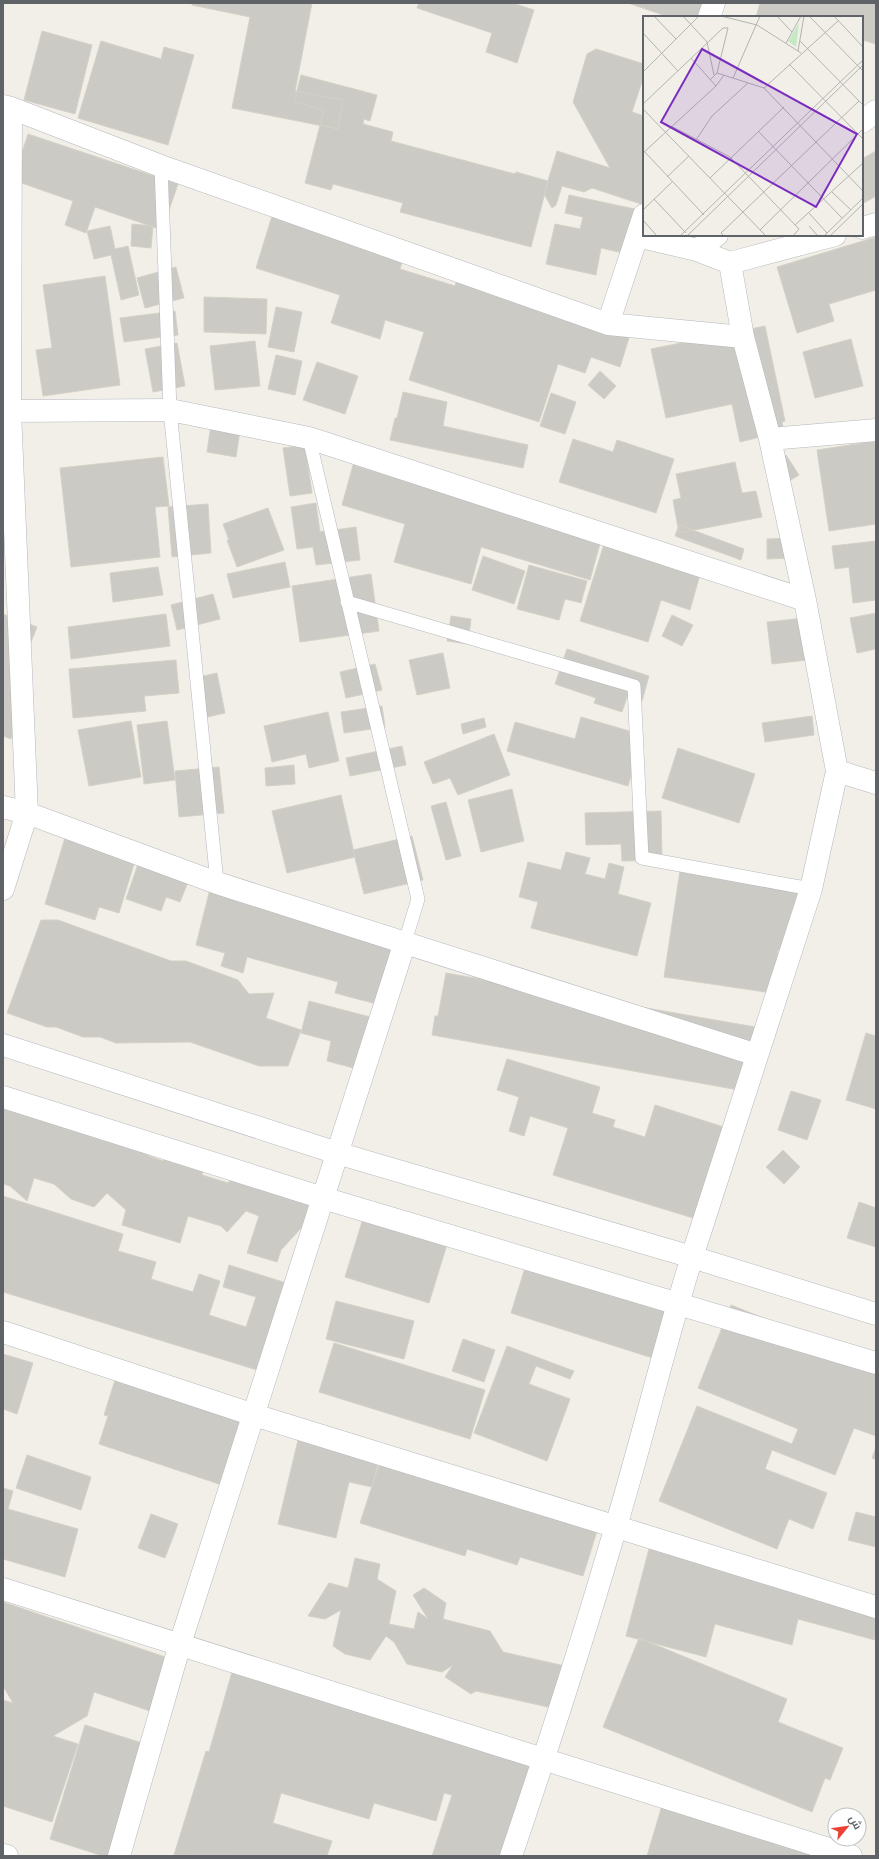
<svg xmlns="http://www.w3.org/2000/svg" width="879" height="1859" viewBox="0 0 879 1859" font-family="Helvetica,Cairo,sans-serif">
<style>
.building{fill:#cccac5;stroke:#d6d1c6}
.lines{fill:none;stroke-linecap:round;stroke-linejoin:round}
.service-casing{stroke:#b5b8bc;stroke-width:14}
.minor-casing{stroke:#b5b8bc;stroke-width:23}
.secondary-casing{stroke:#b6babf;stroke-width:23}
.service{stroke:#fff;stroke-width:13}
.minor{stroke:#fff;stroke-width:22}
.secondary{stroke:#fff;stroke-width:22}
.inset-road{fill:none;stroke:#b3b3b1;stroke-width:1}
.view{fill:#7b2cbf;fill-opacity:0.15;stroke:#7b2cbf;stroke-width:2}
.inset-edge{fill:none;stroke:#5f6368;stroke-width:2}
</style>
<rect width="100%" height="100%" fill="#f1efe8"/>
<path class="building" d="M 192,3 L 312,3 L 295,91 L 343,100 L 338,129 L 232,108 L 250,17 L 192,5 Z
M 419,3 L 512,3 L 534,10 L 517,63 L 486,52 L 492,33 L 417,8 Z
M 628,3 L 720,3 L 710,17 L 669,17 Z
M 760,3 L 876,3 L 876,44 L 862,40 L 862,17 L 756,17 Z
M 42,31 L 92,45 L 75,114 L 24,100 Z
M 101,41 L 161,59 L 164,47 L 194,55 L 168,145 L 78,118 Z
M 596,49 L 644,64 L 644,75 L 632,112 L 644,116 L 644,205 L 592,188 L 584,192 L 562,186 L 556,205 L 552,208 L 544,194 L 557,151 L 610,168 L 573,102 L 587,54 Z
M 301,75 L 377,95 L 370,121 L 364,119 L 363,124 L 393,132 L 391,141 L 515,174 L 516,172 L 548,181 L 531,247 L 400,212 L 403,203 L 333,184 L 331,190 L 305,183 L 324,110 L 294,102 Z
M 28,134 L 178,184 L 162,230 L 95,207 L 86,233 L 65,225 L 73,201 L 13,180 Z
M 876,151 L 876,196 L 862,204 L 862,159 Z
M 569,195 L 644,211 L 636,256 L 601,248 L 596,275 L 546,264 L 555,224 L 580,229 L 583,217 L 565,213 Z
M 272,216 L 403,258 L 400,269 L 455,286 L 459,273 L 632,328 L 620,367 L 591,357 L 585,373 L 558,364 L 539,422 L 409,380 L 424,332 L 385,320 L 380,339 L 331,323 L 340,295 L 256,268 Z
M 132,224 L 153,226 L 151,248 L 131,246 Z
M 110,226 L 115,249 L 128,246 L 139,295 L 121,300 L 111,255 L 94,259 L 87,231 Z
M 876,237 L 876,290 L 829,304 L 834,321 L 797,333 L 777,267 Z
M 176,267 L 184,298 L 145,308 L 137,278 Z
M 105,276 L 120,385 L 43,396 L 36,350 L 52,348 L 43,285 Z
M 204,297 L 267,299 L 266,334 L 204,332 Z
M 276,307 L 302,312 L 294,352 L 268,347 Z
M 175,311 L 178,335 L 124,342 L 120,318 Z
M 765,326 L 785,421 L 782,422 L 786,442 L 760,437 L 740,442 L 732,404 L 666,418 L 651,349 Z
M 851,339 L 863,386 L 815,398 L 803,352 Z
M 255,341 L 260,386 L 215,390 L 210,346 Z
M 177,343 L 185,386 L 153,392 L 145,349 Z
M 276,355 L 302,361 L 295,395 L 268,389 Z
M 317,362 L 358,376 L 345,414 L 303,400 Z
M 600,371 L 616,386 L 604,399 L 588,385 Z
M 403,392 L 447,402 L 443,426 L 528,445 L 523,468 L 390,440 L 395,418 L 397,418 Z
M 551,393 L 576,402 L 565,434 L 540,426 Z
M 212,418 L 241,423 L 236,457 L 207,452 Z
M 573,439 L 613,452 L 617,440 L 674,459 L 656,513 L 559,482 Z
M 876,441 L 876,524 L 829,531 L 817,450 Z
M 305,445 L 312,493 L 290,496 L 283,448 Z
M 786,455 L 799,475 L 786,483 L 773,463 Z
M 163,457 L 169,506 L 155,507 L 160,557 L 71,567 L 60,468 Z
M 735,462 L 742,493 L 756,491 L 762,517 L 679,533 L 673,500 L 681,498 L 676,474 Z
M 353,465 L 601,540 L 590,580 L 481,547 L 471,584 L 394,562 L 405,524 L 342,505 Z
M 316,503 L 320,532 L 356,527 L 360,560 L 316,565 L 313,547 L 297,549 L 291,507 Z
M 208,504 L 211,553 L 172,557 L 168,507 Z
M 268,508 L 284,550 L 237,567 L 227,540 L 229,540 L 223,524 Z
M 679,525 L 744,549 L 741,560 L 675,536 Z
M 793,538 L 793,558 L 767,559 L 767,539 Z
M 605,541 L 701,571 L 690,610 L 661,600 L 648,642 L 580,621 Z
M 876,541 L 876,600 L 853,603 L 849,567 L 835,569 L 832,546 Z
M 483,556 L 525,571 L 514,604 L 472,590 Z
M 285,562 L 290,587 L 233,598 L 227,574 Z
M 529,565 L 587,581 L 581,603 L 565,599 L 559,620 L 517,609 Z
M 158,567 L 163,595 L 113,602 L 110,573 Z
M 371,574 L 379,631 L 300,642 L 292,586 Z
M 213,594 L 220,619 L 177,630 L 171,605 Z
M 876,613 L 876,649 L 857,653 L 850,618 Z
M 3,614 L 37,627 L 14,684 L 31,690 L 11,739 L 3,736 Z
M 166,614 L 170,646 L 71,659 L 68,627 Z
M 672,615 L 693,625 L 682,646 L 662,636 Z
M 451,616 L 471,619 L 468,644 L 447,641 Z
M 813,617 L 817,659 L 772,664 L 767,622 Z
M 567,649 L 649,676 L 642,701 L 627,697 L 622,712 L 594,703 L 596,698 L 555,684 Z
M 443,653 L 450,688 L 417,695 L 409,660 Z
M 176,660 L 179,693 L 144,696 L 146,711 L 73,718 L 69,669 Z
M 375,664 L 382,690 L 346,698 L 340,672 Z
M 217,673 L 225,713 L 207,717 L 199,677 Z
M 382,706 L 385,727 L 344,733 L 341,712 Z
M 328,712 L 339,761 L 309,768 L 306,754 L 272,762 L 264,726 Z
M 812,716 L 814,735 L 765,742 L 762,723 Z
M 581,717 L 643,735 L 628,786 L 507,751 L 515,722 L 575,739 Z
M 484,718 L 486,727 L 463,734 L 461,724 Z
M 131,721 L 141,777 L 89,786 L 78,730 Z
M 167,721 L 175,780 L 144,784 L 137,725 Z
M 494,734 L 510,775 L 458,795 L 450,778 L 433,784 L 424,762 Z
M 402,746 L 406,765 L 350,776 L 346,758 Z
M 678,748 L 755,774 L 739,823 L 662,798 Z
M 294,765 L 295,784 L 266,786 L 265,768 Z
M 219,767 L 224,813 L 179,817 L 175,771 Z
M 512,789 L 524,841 L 481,852 L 468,800 Z
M 341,795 L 355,857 L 287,873 L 272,811 Z
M 446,802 L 461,856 L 446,860 L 431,806 Z
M 661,811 L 662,860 L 622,861 L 621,844 L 586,845 L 585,813 Z
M 67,831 L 137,854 L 119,913 L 99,907 L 95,920 L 45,904 Z
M 412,836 L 423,880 L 364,894 L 353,850 Z
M 566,852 L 590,858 L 585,874 L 605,879 L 609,863 L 624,867 L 618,894 L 651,903 L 637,956 L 531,928 L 538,902 L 519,897 L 528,862 L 561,870 Z
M 138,864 L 188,882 L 180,902 L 166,897 L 161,911 L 126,899 Z
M 681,864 L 805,883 L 794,953 L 778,950 L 772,993 L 664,977 Z
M 211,885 L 406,938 L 388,1007 L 335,993 L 338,982 L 247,957 L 243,973 L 221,966 L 225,953 L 196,945 Z
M 41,920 L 58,920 L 171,961 L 186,961 L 238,980 L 249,994 L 274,993 L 266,1018 L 301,1030 L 288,1066 L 259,1066 L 190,1042 L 116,1043 L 100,1037 L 83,1037 L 56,1027 L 47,1027 L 7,1013 Z
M 446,973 L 761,1028 L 750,1092 L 432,1035 L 435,1016 L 438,1016 Z
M 309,1001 L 374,1018 L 361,1070 L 327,1061 L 331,1041 L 301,1033 Z
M 866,1033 L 876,1036 L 876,1109 L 846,1100 Z
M 507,1059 L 600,1087 L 592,1113 L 615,1120 L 613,1127 L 645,1137 L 655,1105 L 733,1130 L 706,1222 L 553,1175 L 568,1128 L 530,1116 L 524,1136 L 509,1131 L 519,1097 L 497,1090 Z
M 791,1091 L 821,1100 L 807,1140 L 778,1130 Z
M 3,1100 L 129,1139 L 149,1156 L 163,1161 L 172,1151 L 206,1162 L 202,1175 L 228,1183 L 237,1172 L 312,1195 L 302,1227 L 281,1250 L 277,1262 L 247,1253 L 259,1216 L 246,1211 L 227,1232 L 221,1226 L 188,1216 L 180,1243 L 122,1225 L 126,1210 L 107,1193 L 94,1207 L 71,1199 L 54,1184 L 34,1178 L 27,1201 L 10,1186 L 3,1184 Z
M 783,1150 L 800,1167 L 784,1184 L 766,1167 Z
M 3,1196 L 123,1234 L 118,1251 L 156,1262 L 151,1279 L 193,1292 L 199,1274 L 220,1281 L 209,1315 L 246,1327 L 256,1297 L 223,1287 L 229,1265 L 296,1286 L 267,1373 L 3,1292 Z
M 859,1202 L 876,1208 L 876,1247 L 847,1238 Z
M 365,1212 L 449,1238 L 429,1303 L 345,1277 Z
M 528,1258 L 676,1305 L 659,1360 L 511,1313 Z
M 336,1301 L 414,1321 L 404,1359 L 326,1339 Z
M 731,1305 L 876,1363 L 876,1436 L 854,1428 L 835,1475 L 772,1450 L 765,1469 L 827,1493 L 813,1529 L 789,1519 L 777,1549 L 659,1501 L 697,1406 L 792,1444 L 798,1429 L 698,1388 Z
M 463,1339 L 495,1350 L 484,1382 L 452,1371 Z
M 334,1343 L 485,1390 L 470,1439 L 319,1392 Z
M 507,1346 L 574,1371 L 570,1379 L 536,1366 L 529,1384 L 570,1399 L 547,1461 L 474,1433 Z
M 3,1354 L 33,1363 L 17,1414 L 3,1409 Z
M 115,1380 L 249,1424 L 228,1487 L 99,1444 L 108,1416 L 104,1415 Z
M 298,1440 L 379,1460 L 372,1487 L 349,1482 L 336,1538 L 278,1524 Z
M 876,1447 L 876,1460 L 872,1458 Z
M 27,1455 L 91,1477 L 81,1510 L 16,1488 Z
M 380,1462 L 597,1531 L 583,1576 L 520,1557 L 517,1565 L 467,1549 L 465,1556 L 360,1523 Z
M 3,1488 L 13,1491 L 8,1509 L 78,1529 L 65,1577 L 3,1559 Z
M 856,1512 L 876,1517 L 876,1547 L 848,1540 Z
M 151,1514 L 178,1524 L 165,1558 L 138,1548 Z
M 649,1549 L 876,1611 L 875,1640 L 798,1619 L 792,1645 L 715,1624 L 706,1657 L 626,1636 Z
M 355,1558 L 380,1564 L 377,1579 L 396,1591 L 389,1624 L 414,1629 L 418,1612 L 428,1619 L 413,1595 L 424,1588 L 446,1603 L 443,1619 L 490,1631 L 503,1652 L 574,1668 L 548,1707 L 476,1691 L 471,1694 L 445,1677 L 453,1665 L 442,1672 L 407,1664 L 394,1642 L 386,1636 L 370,1660 L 345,1654 L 333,1646 L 341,1610 L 325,1619 L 308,1616 L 329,1583 L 348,1588 Z
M 3,1602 L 174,1660 L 156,1713 L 94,1692 L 87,1716 L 53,1736 L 78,1744 L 52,1822 L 3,1806 L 3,1700 L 13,1703 L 3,1686 Z
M 639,1638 L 787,1699 L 778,1722 L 843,1748 L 830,1780 L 825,1778 L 812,1812 L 603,1727 Z
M 232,1672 L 546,1764 L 519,1856 L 432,1856 L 452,1795 L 444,1793 L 436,1821 L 374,1803 L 369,1819 L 281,1793 L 273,1823 L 332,1841 L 327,1856 L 174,1855 L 206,1751 L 209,1752 Z
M 85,1725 L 155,1747 L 122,1856 L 103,1856 L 50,1839 Z
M 663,1802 L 841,1856 L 647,1856 Z"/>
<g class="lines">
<defs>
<path id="service" d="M 161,166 L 170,410 L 217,883
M 309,438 L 418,899 L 405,942
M 347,602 L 634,686 L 642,858 L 811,889"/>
<path id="minor" d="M 709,17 L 714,3
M 3,106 L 11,108 L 161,166 L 608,324 L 743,337
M 862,122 L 876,111
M 862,228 L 876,224
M 697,250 L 717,235
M 730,263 L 835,235
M 608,324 L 644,215
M 10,411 L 170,410 L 309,438 L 805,600
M 770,439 L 876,430
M 837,771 L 876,783
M 3,807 L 27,813 L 217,883 L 757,1055
M 3,889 L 27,813 L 10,411 L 11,108
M 3,1332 L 254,1415 L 876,1607
M 3,1589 L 851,1856
M 3,1855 L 7,1856
M 119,1856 L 180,1644 L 405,942
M 511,1856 C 548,1747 584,1637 616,1526 C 643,1437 664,1346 692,1257 L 811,889 L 837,771 L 805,600 L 770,439 L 743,337 L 730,263 L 697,250 L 637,236"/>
<path id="secondary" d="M 3,1045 L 337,1153 L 692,1257 L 876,1314
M 3,1097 L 323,1198 L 876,1363"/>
</defs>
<use href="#service" class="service-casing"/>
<use href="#minor" class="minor-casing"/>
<use href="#secondary" class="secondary-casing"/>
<use href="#service" class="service"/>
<use href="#minor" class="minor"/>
<use href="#secondary" class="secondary"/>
</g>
<g transform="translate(643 16)">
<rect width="220" height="220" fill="#f1efe8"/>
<path d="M 156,7 L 153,31 L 145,25 Z" fill="#c5e8c5"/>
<path class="inset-road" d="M 11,0 L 33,23M 40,0 L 64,26 L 71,59M 78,0 L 114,9 L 158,37M 134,0 L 149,16M 166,0 L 220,55M 191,0 L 220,31M 0,17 L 35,55M 157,25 L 220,89M 143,27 L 158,0M 155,35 L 161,0M 48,42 L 73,70M 146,48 L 220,123M 0,56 L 56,0M 90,62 L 117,0M 67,64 L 74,57 L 121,72 L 220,175M 121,72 L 195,5M 0,88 L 80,12 L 85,12 L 74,57M 0,93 L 123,220M 28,110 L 87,141 L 156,213 L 150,220M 115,115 L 199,202M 53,124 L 69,100 L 105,67M 0,134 L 61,199M 0,137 L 73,70 L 81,59M 24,161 L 46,140M 67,162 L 141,91M 189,176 L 208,194M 11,183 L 43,217M 0,194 L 29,166M 166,197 L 184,217M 0,204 L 14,220M 152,209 L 220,147M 166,210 L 175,220M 117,214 L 220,113M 37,220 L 220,44M 44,220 L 220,49M 81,220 L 78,217 L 216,85M 181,220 L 220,182M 187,220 L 220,188"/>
<path class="view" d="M 59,33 L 214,118 L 173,191 L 18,106 Z"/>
<rect width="220" height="220" class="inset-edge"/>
</g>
<rect width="879" height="1859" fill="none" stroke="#5f6368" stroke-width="8"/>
<g transform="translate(847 1827) rotate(61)"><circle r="19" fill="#ffffff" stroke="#bfc1c3"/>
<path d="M0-3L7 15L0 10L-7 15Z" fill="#ea4335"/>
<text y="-6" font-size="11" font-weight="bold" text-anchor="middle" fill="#5f6368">ش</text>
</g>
</svg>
